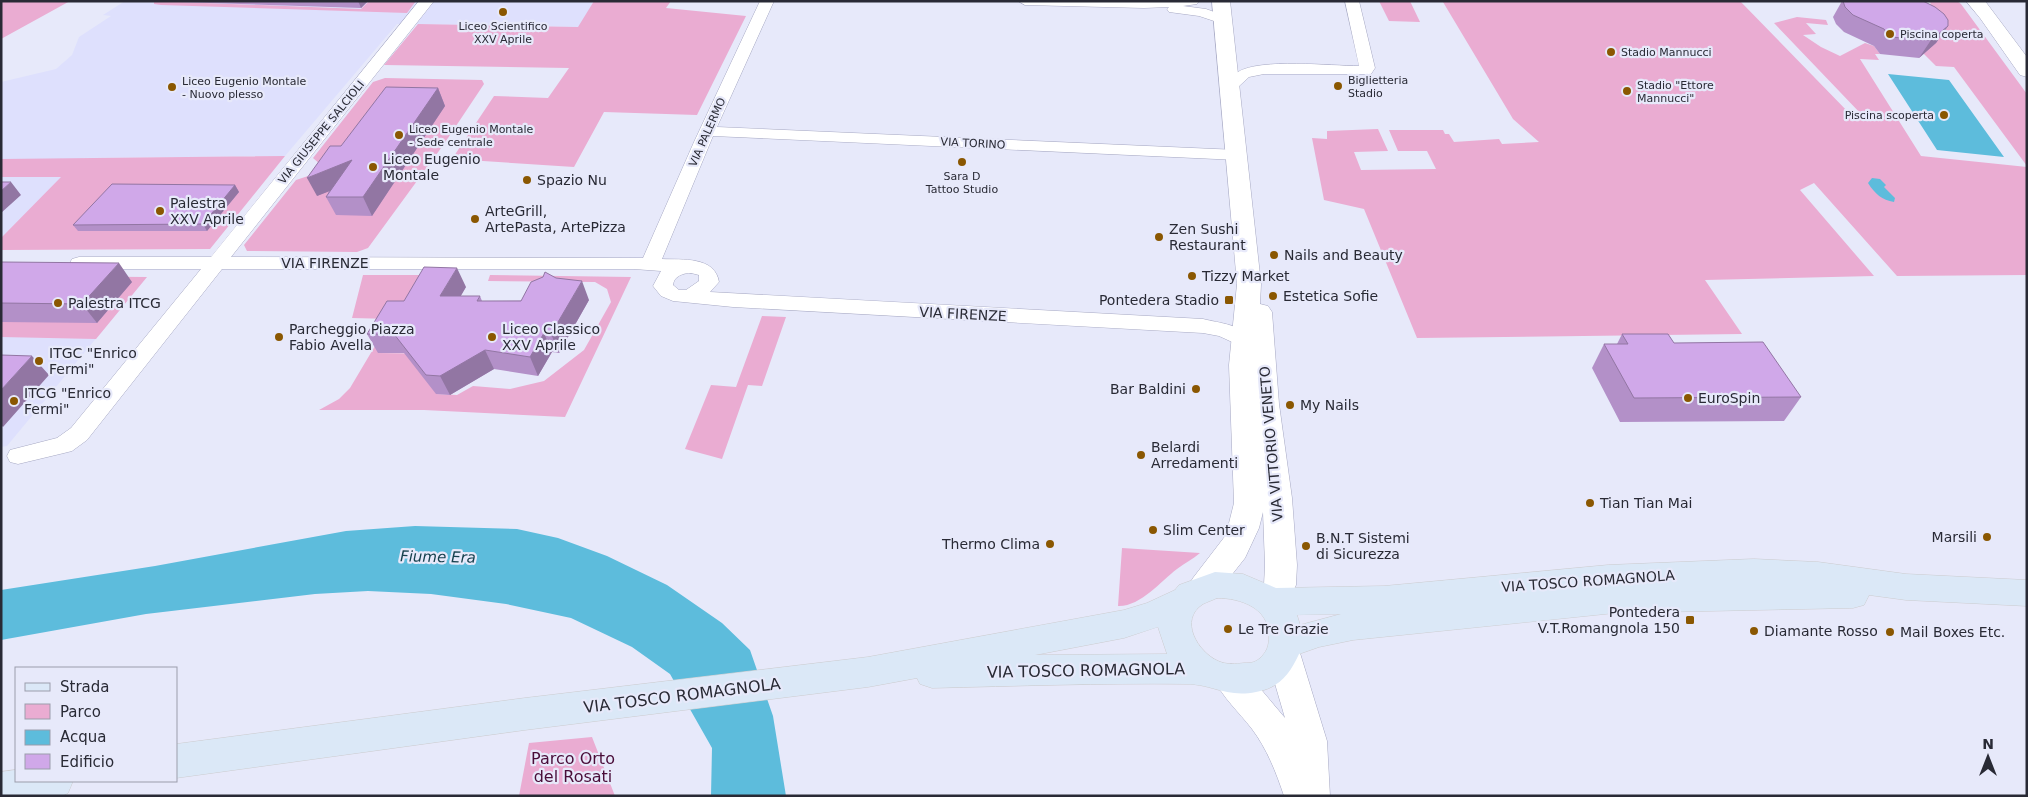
<svg xmlns="http://www.w3.org/2000/svg" width="2028" height="797" viewBox="0 0 2028 797" font-family="'DejaVu Sans',sans-serif">
<style>
.built{fill:#dee0fd}
.green{fill:#eaacd2}
.water{fill:#5dbcdc}
.lines{fill:none;stroke-linecap:round;stroke-linejoin:round}
.street-casing{stroke:#a6a8c3;stroke-width:1}
.secondary-casing{stroke:#a6a8c3;stroke-width:1}
.primary-casing{stroke:#cccccf;stroke-width:1}
.street{fill:#fff;fill-rule:evenodd}
.secondary{fill:#fff;fill-rule:evenodd}
.primary{fill:#dbe8f7;fill-rule:evenodd}
.wall{fill:#b390c8}
.shaded-wall{fill:#9276a3}
.building{fill:#d0a8e9;stroke:#9276a3}
.poi-dot{fill:#8a5701;stroke:#e7e9fa;stroke-width:2}
.labels{text-anchor:middle;stroke-width:4.5;stroke-linejoin:round;paint-order:stroke}
.far-poi-label{font-size:11px;fill:#292a35;stroke:#e7e9fa;text-anchor:start}
.far-street-label{font-size:11px;fill:#292a35;stroke:#e7e9fa}
.poi-label{font-size:14px;fill:#292a35;stroke:#e7e9fa;text-anchor:start}
.street-label{font-size:14px;fill:#292a35;stroke:#e7e9fa}
.water-label{font-size:15px;font-style:italic;fill:#15404d;stroke:#e7e9fa}
.near-street-label{font-size:16px;fill:#292a35;stroke:#e7e9fa}
.near-park-label{font-size:16px;fill:#490c38;stroke:#e7e9fa}
</style>
<rect width="100%" height="100%" fill="#e7e9fa"/>
<path class="built" d="M 125,1 L 594,1 L 579,27 L 397,24 L 285,156 L 81,158 L 1,238 L 1,82 L 56,69 L 72,55 L 79,37 L 111,16 L 103,15 Z
M 1,276 L 147,277 L 7,446 L 1,447 Z"/>
<path class="green" d="M 1,1 L 70,1 L 1,39 Z
M 154,1 L 361,9 L 369,1 L 416,1 L 407,13 L 161,5 L 154,4 Z
M 594,1 L 671,1 L 666,8 L 746,16 L 697,115 L 604,112 L 574,167 L 452,159 L 494,96 L 548,98 L 569,68 L 384,65 L 418,24 L 578,27 Z
M 1379,1 L 1410,1 L 1420,22 L 1389,21 Z
M 1424,1 L 1740,1 L 1851,115 L 1862,115 L 1774,23 L 1797,17 L 1826,20 L 1828,25 L 1806,23 L 1816,34 L 1803,35 L 1821,47 L 1840,56 L 1865,43 L 1874,46 L 1880,54 L 1875,54 L 1879,60 L 1860,59 L 1921,156 L 2027,167 L 2027,275 L 1897,276 L 1814,183 L 1800,190 L 1874,276 L 1705,280 L 1742,334 L 1417,338 L 1364,209 L 1324,200 L 1312,138 L 1327,139 L 1327,131 L 1378,129 L 1388,151 L 1354,152 L 1361,170 L 1436,169 L 1427,151 L 1398,151 L 1389,130 L 1443,130 L 1445,134 L 1449,134 L 1454,142 L 1499,139 L 1502,144 L 1539,142 L 1513,119 L 1443,2 Z
M 1930,1 L 1957,1 L 1961,4 L 2027,94 L 2027,166 L 1954,67 L 1936,66 L 1921,51 L 1932,11 Z
M 385,78 L 482,80 L 484,84 L 444,144 L 368,248 L 357,252 L 247,251 L 244,245 L 296,180 L 314,174 L 321,165 L 313,158 L 373,82 Z
M 285,156 L 210,249 L 1,250 L 1,238 L 61,177 L 1,177 L 1,159 Z
M 363,275 L 424,275 L 378,353 L 457,354 L 436,394 L 457,395 L 473,386 L 510,389 L 544,381 L 584,350 L 611,302 L 607,289 L 595,282 L 488,281 L 490,275 L 631,277 L 565,417 L 424,410 L 319,410 L 339,399 L 350,388 L 391,319 L 352,318 Z
M 1,276 L 147,277 L 96,339 L 1,337 Z
M 762,316 L 786,317 L 762,386 L 748,385 L 722,459 L 685,449 L 711,385 L 736,387 Z
M 1122,548 L 1200,553 C 1193,559 1185,563 1177,569 C 1161,581 1140,607 1118,606 Z
M 592,737 L 615,796 L 519,796 L 529,743 Z"/>
<path class="water" d="M 1888,74 L 1949,80 L 2004,157 L 1937,150 Z
M 1872,178 L 1880,179 L 1886,185 L 1884,187 L 1895,198 L 1894,202 C 1882,200 1875,194 1868,183 Z
M 415,526 L 517,529 L 558,538 L 607,556 L 667,585 L 722,623 L 750,650 L 773,716 L 786,796 L 711,796 L 712,748 L 670,674 L 632,647 L 571,618 L 506,604 L 431,594 L 368,591 L 315,594 L 146,614 L 1,640 L 1,590 L 155,566 L 346,531 Z"/>
<g class="lines">
<defs>
<path id="street" d="M 419,1 L 434,1 L 231,257 L 643,258 L 694,142 L 760,1 L 774,1 L 717,127 L 1238,150 L 1244,151 L 1246,155 L 1244,159 L 1238,160 L 713,136 L 662,259 C 682,260 715,256 719,282 L 710,292 L 1203,319 C 1219,323 1244,325 1253,340 L 1250,345 L 1243,347 L 1219,336 L 1203,333 L 733,307 L 673,301 L 661,296 L 653,286 L 661,271 L 634,269 L 222,269 L 87,440 L 72,451 L 64,453 L 18,464 L 10,462 L 7,456 L 10,450 L 57,438 L 71,428 L 201,269 L 79,269 L 72,267 L 70,263 L 72,259 L 79,257 L 211,257 ZM 691,273 L 699,275 L 699,281 L 686,290 L 679,290 L 673,285 C 674,276 683,273 691,273 Z
M 1018,1 L 1199,1 L 1197,4 L 1183,6 L 1206,9 L 1228,17 L 1230,20 L 1228,23 L 1223,24 L 1199,16 L 1169,12 L 1167,9 L 1169,7 L 1144,8 L 1025,5 Z
M 1345,1 L 1359,1 L 1375,68 L 1371,74 L 1264,74 L 1249,77 L 1237,88 L 1225,88 L 1223,85 C 1227,80 1232,75 1238,72 C 1260,58 1331,66 1359,66 Z"/>
<path id="secondary" d="M 1212,1 L 1230,1 L 1261,284 L 1260,304 L 1268,306 L 1272,312 L 1279,404 L 1292,498 L 1297,565 L 1296,585 L 1287,604 L 1280,611 L 1269,615 L 1258,611 L 1253,601 L 1258,591 L 1264,585 L 1265,565 L 1263,512 L 1259,528 L 1245,558 L 1215,596 L 1204,600 L 1193,596 L 1188,587 L 1193,578 L 1226,535 L 1234,503 L 1229,365 L 1237,284 Z
M 1966,1 L 1985,1 L 2027,57 L 2027,77 L 2020,75 L 1980,18 Z
M 1283,638 L 1295,643 L 1300,653 L 1327,741 L 1330,796 L 1284,796 C 1276,772 1267,749 1252,729 C 1239,712 1223,698 1214,679 L 1219,668 L 1231,664 L 1243,668 L 1285,718 L 1266,653 L 1271,643 Z"/>
<path id="primary" d="M 1754,559 L 1818,562 L 1906,574 L 2027,580 L 2027,606 L 1906,600 L 1869,595 L 1864,605 L 1853,608 L 1615,613 L 1353,640 L 1319,647 L 1299,654 C 1290,674 1279,688 1256,692 C 1226,698 1213,684 1186,684 C 1101,683 1017,686 932,688 L 920,684 L 917,678 L 868,687 L 525,730 L 176,778 L 176,744 L 525,698 L 868,657 L 1124,610 L 1147,603 L 1175,590 L 1179,585 L 1215,572 L 1243,574 L 1276,588 L 1384,586 L 1608,565 ZM 1217,598 C 1241,598 1269,608 1269,636 C 1269,646 1267,652 1259,659 C 1254,663 1250,663 1244,663 C 1236,664 1227,665 1218,661 C 1198,652 1178,620 1203,604 C 1207,602 1213,600 1217,598 ZM 1341,614 L 1300,625 L 1297,615 ZM 1158,627 L 1167,654 L 1035,655 L 1124,638 Z
M 16,770 L 16,781 L 73,781 L 68,793 L 62,796 L 1,796 L 1,772 Z"/>
</defs>
<use href="#street" class="street-casing"/>
<use href="#secondary" class="secondary-casing"/>
<use href="#primary" class="primary-casing"/>
<use href="#street" class="street"/>
<use href="#secondary" class="secondary"/>
<use href="#primary" class="primary"/>
</g>
<path class="wall" d="M 179,1 L 368,1 L 361,8 L 179,2 Z
M 1842,1 L 1923,1 L 1948,26 L 1936,43 L 1919,58 L 1880,54 L 1874,46 L 1844,32 L 1836,24 L 1833,17 Z
M 438,88 L 445,106 L 372,216 L 336,215 L 326,197 L 329,191 L 317,196 L 341,146 Z
M 235,185 L 239,192 L 207,231 L 78,231 L 73,225 Z
M 1,262 L 132,282 L 97,323 L 1,322 Z
M 466,287 L 460,296 L 480,296 L 482,301 L 589,300 L 559,353 L 552,352 L 538,376 L 494,369 L 450,395 L 436,394 L 404,353 L 378,353 L 367,334 L 404,301 Z
M 1622,334 L 1674,343 L 1801,397 L 1784,421 L 1620,422 L 1592,368 L 1604,344 L 1617,344 Z"/>
<path class="shaded-wall" d="M 358,1 L 368,1 L 361,8 Z
M 1948,26 L 1936,43 L 1919,58 L 1931,40 Z
M 438,88 L 445,106 L 372,216 L 363,197 Z
M 352,160 L 361,179 L 317,196 L 307,178 Z
M 11,182 L 21,195 L 1,213 L 1,191 Z
M 235,185 L 239,192 L 207,231 L 203,224 Z
M 119,263 L 132,282 L 97,323 L 82,304 Z
M 457,268 L 466,287 L 450,315 L 440,296 Z
M 582,281 L 589,300 L 559,353 L 551,334 Z
M 544,333 L 552,352 L 538,376 L 530,357 Z
M 485,350 L 494,369 L 450,395 L 440,376 Z
M 32,356 L 49,375 L 3,427 L 1,425 L 1,390 Z"/>
<path class="building" d="M 1843,1 L 1923,1 L 1935,7 L 1944,14 L 1948,20 L 1948,26 L 1931,40 L 1890,37 L 1884,29 L 1853,15 L 1845,7 Z
M 386,87 L 438,88 L 363,197 L 326,197 L 352,160 L 307,178 L 330,146 L 341,146 Z
M 1,182 L 11,182 L 1,191 Z
M 112,184 L 235,185 L 203,224 L 73,225 Z
M 1,262 L 119,263 L 82,304 L 1,303 Z
M 424,267 L 457,268 L 440,296 L 480,296 L 477,301 L 521,301 L 531,282 L 543,277 L 545,272 L 556,278 L 582,281 L 551,334 L 544,333 L 530,357 L 485,350 L 440,376 L 426,375 L 394,334 L 367,334 L 387,301 L 404,301 Z
M 1622,334 L 1668,334 L 1674,343 L 1763,342 L 1801,397 L 1634,398 L 1604,344 L 1628,344 Z
M 1,355 L 32,356 L 1,390 Z"/>
<g class="poi-dot">
<circle cx="503" cy="12" r="5"/>
<circle cx="1890" cy="34" r="5"/>
<circle cx="1611" cy="52" r="5"/>
<circle cx="1338" cy="86" r="5"/>
<circle cx="172" cy="87" r="5"/>
<circle cx="1627" cy="91" r="5"/>
<circle cx="1944" cy="115" r="5"/>
<circle cx="399" cy="135" r="5"/>
<circle cx="962" cy="162" r="5"/>
<circle cx="373" cy="167" r="5"/>
<circle cx="527" cy="180" r="5"/>
<circle cx="160" cy="211" r="5"/>
<circle cx="475" cy="219" r="5"/>
<circle cx="1159" cy="237" r="5"/>
<circle cx="1274" cy="255" r="5"/>
<circle cx="1192" cy="276" r="5"/>
<circle cx="1273" cy="296" r="5"/>
<rect x="1224" y="295" width="10" height="10" rx="2.5"/>
<circle cx="58" cy="303" r="5"/>
<circle cx="279" cy="337" r="5"/>
<circle cx="492" cy="337" r="5"/>
<circle cx="39" cy="361" r="5"/>
<circle cx="1196" cy="389" r="5"/>
<circle cx="1688" cy="398" r="5"/>
<circle cx="14" cy="401" r="5"/>
<circle cx="1290" cy="405" r="5"/>
<circle cx="1141" cy="455" r="5"/>
<circle cx="1590" cy="503" r="5"/>
<circle cx="1153" cy="530" r="5"/>
<circle cx="1987" cy="537" r="5"/>
<circle cx="1050" cy="544" r="5"/>
<circle cx="1306" cy="546" r="5"/>
<rect x="1685" y="615" width="10" height="10" rx="2.5"/>
<circle cx="1228" cy="629" r="5"/>
<circle cx="1754" cy="631" r="5"/>
<circle cx="1890" cy="632" r="5"/>
</g>
<g class="labels">
<g class="far-poi-label">
<text x="503" y="30" text-anchor="middle">Liceo Scientifico<tspan x="503" dy="13">XXV Aprile</tspan></text>
<text x="1900" y="38">Piscina coperta</text>
<text x="1621" y="56">Stadio Mannucci</text>
<text x="1348" y="84">Biglietteria<tspan x="1348" dy="13">Stadio</tspan></text>
<text x="182" y="85">Liceo Eugenio Montale<tspan x="182" dy="13">- Nuovo plesso</tspan></text>
<text x="1637" y="89">Stadio "Ettore<tspan x="1637" dy="13">Mannucci"</tspan></text>
<text x="1934" y="119" text-anchor="end">Piscina scoperta</text>
<text x="409" y="133">Liceo Eugenio Montale<tspan x="409" dy="13">- Sede centrale</tspan></text>
<text x="962" y="180" text-anchor="middle">Sara D<tspan x="962" dy="13">Tattoo Studio</tspan></text>
</g>
<g class="far-street-label">
<text transform="translate(321 132) rotate(-51)" y="4">VIA GIUSEPPE SALCIOLI</text>
<text transform="translate(707 132) rotate(-66)" y="4">VIA PALERMO</text>
<text transform="translate(973 143) rotate(3)" y="4">VIA TORINO</text>
</g>
<g class="poi-label">
<text x="383" y="164">Liceo Eugenio<tspan x="383" dy="16">Montale</tspan></text>
<text x="537" y="185">Spazio Nu</text>
<text x="170" y="208">Palestra<tspan x="170" dy="16">XXV Aprile</tspan></text>
<text x="485" y="216">ArteGrill,<tspan x="485" dy="16">ArtePasta, ArtePizza</tspan></text>
<text x="1169" y="234">Zen Sushi<tspan x="1169" dy="16">Restaurant</tspan></text>
<text x="1284" y="260">Nails and Beauty</text>
<text x="1202" y="281">Tizzy Market</text>
<text x="1283" y="301">Estetica Sofie</text>
<text x="1219" y="305" text-anchor="end">Pontedera Stadio</text>
<text x="68" y="308">Palestra ITCG</text>
<text x="289" y="334">Parcheggio Piazza<tspan x="289" dy="16">Fabio Avella</tspan></text>
<text x="502" y="334">Liceo Classico<tspan x="502" dy="16">XXV Aprile</tspan></text>
<text x="49" y="358">ITGC "Enrico<tspan x="49" dy="16">Fermi"</tspan></text>
<text x="1186" y="394" text-anchor="end">Bar Baldini</text>
<text x="24" y="398">ITCG "Enrico<tspan x="24" dy="16">Fermi"</tspan></text>
<text x="1698" y="403">EuroSpin</text>
<text x="1300" y="410">My Nails</text>
<text x="1151" y="452">Belardi<tspan x="1151" dy="16">Arredamenti</tspan></text>
<text x="1600" y="508">Tian Tian Mai</text>
<text x="1163" y="535">Slim Center</text>
<text x="1977" y="542" text-anchor="end">Marsili</text>
<text x="1316" y="543">B.N.T Sistemi<tspan x="1316" dy="16">di Sicurezza</tspan></text>
<text x="1040" y="549" text-anchor="end">Thermo Clima</text>
<text x="1680" y="617" text-anchor="end">Pontedera<tspan x="1680" dy="16">V.T.Romangnola 150</tspan></text>
<text x="1238" y="634">Le Tre Grazie</text>
<text x="1764" y="636">Diamante Rosso</text>
<text x="1900" y="637">Mail Boxes Etc.</text>
</g>
<g class="street-label">
<text x="325" y="268">VIA FIRENZE</text>
<text transform="translate(963 314) rotate(3)" y="5">VIA FIRENZE</text>
<text transform="translate(1271 444) rotate(-95)" y="5">VIA VITTORIO VENETO</text>
<text transform="translate(1588 581) rotate(-4)" y="5">VIA TOSCO ROMAGNOLA</text>
</g>
<g class="water-label">
<text transform="translate(438 557) rotate(1)" y="5">Fiume Era</text>
</g>
<g class="near-street-label">
<text transform="translate(1086 670) rotate(-1)" y="6">VIA TOSCO ROMAGNOLA</text>
<text transform="translate(682 695) rotate(-7)" y="6">VIA TOSCO ROMAGNOLA</text>
</g>
<g class="near-park-label">
<text x="573" y="764">Parco Orto<tspan x="573" dy="18">del Rosati</tspan></text>
</g>
</g>
<rect width="2028" height="797" fill="none" stroke="#292a35" stroke-width="5"/>
<rect x="15" y="667" width="162" height="115" fill="#e7e9fa" stroke="#9b9dab"/>
<rect x="25" y="683" width="25" height="8" fill="#dbe8f7" stroke="#9b9dab"/>
<text x="60" y="692" font-size="15" fill="#292a35">Strada</text>
<rect x="25" y="704" width="25" height="15" fill="#eaacd2" stroke="#9b9dab"/>
<text x="60" y="717" font-size="15" fill="#292a35">Parco</text>
<rect x="25" y="730" width="25" height="15" fill="#5dbcdc" stroke="#9b9dab"/>
<text x="60" y="742" font-size="15" fill="#292a35">Acqua</text>
<rect x="25" y="754" width="25" height="15" fill="#d0a8e9" stroke="#9b9dab"/>
<text x="60" y="767" font-size="15" fill="#292a35">Edificio</text>
<g transform="translate(1988 757)" stroke="#e7e9fa" stroke-width="4" paint-order="stroke">
<path d="M0-4L9 19L0 12L-9 19Z" fill="#292a35"/>
<text y="-8" font-size="14" font-weight="bold" text-anchor="middle" fill="#292a35">N</text>
</g>
</svg>
